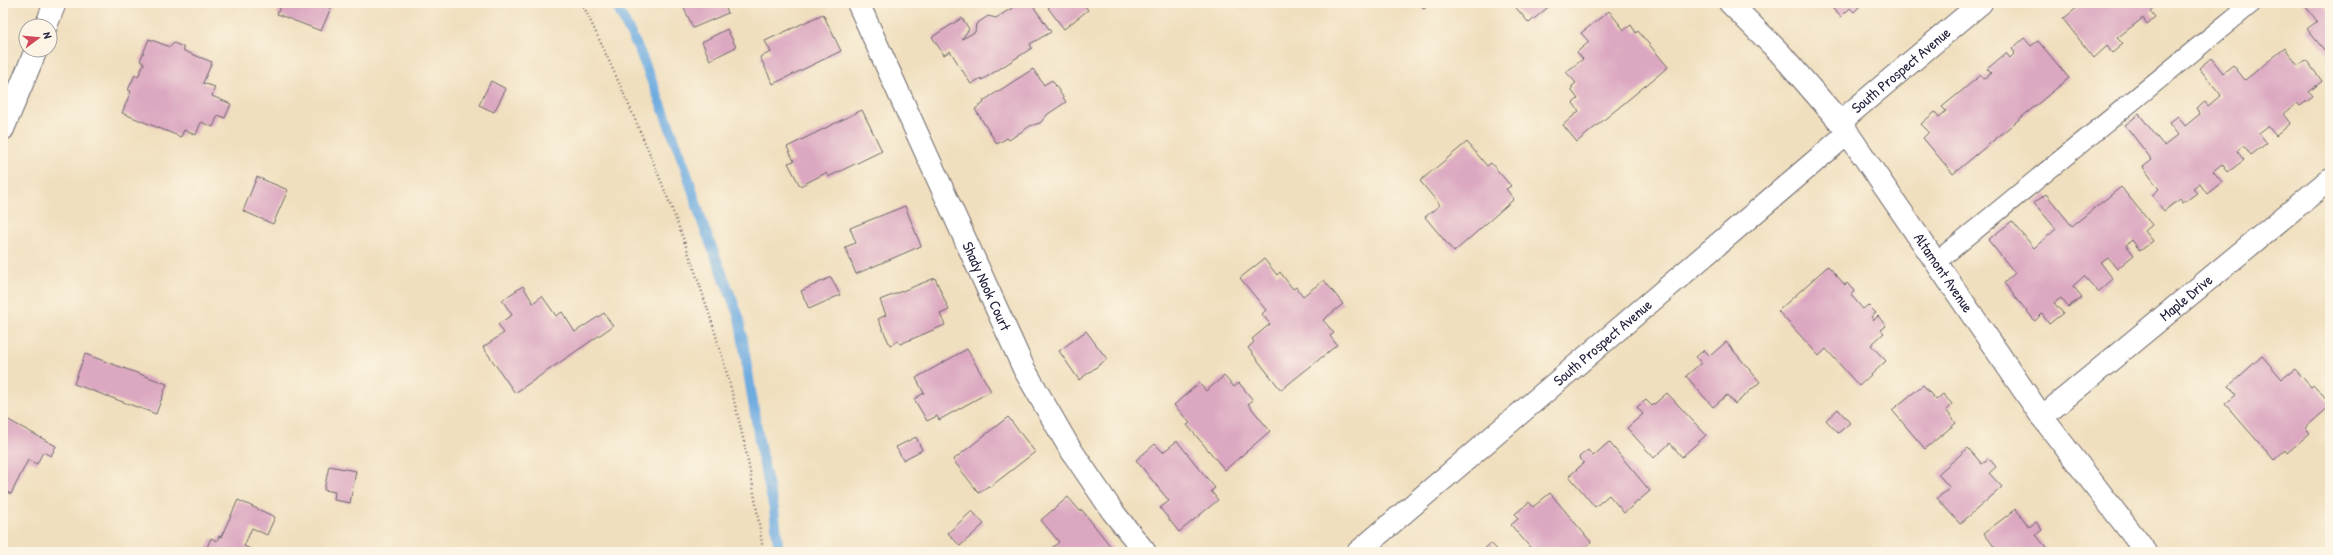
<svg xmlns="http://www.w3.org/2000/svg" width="2333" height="555" viewBox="0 0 2333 555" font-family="'Patrick Hand',sans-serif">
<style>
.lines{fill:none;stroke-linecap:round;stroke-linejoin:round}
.stream{stroke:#6eace0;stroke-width:10}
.building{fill:#dca8c1}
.lane-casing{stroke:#6a6469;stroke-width:21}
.street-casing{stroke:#6a6469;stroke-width:24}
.path{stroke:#6a6469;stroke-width:2.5;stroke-dasharray:1 3;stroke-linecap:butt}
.lane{stroke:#fff;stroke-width:19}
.street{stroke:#fff;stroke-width:22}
.labels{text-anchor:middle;stroke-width:3;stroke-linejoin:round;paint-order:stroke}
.street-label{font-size:15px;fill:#22223b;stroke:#fcf5e5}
</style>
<rect width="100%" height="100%" fill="#fcf5e5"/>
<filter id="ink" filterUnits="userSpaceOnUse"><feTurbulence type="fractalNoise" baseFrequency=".025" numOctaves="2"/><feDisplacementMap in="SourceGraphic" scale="8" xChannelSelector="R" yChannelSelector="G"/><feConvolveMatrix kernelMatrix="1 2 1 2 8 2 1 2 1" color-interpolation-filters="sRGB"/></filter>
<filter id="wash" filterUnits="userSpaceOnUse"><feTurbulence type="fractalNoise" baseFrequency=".012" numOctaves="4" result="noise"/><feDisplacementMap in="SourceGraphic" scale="16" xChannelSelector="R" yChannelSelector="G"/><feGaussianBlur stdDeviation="0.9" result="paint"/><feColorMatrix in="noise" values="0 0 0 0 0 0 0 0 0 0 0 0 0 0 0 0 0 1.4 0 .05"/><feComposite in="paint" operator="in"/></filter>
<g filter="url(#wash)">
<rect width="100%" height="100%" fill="#f0dfbe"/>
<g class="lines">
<path class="stream" d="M 615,3 L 640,52 L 657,94 L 685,167 L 702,222 L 739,317 L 761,452 L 774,509 L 779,552"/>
</g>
<g id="blocks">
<path class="building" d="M 282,3 L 333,3 L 321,31 L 277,14 Z
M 695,3 L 724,3 L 728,13 L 693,28 L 684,8 Z
M 1020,3 L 1031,3 L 1051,32 L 1030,44 L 1032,48 L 982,80 L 981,78 L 971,84 L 950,51 L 944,55 L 932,37 L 962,18 L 969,29 L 962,39 L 975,32 L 976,24 L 988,16 L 996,18 Z
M 1055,3 L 1083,3 L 1088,10 L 1064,29 L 1048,8 Z
M 1419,3 L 1431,3 L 1424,9 Z
M 1512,3 L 1553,3 L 1529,23 Z
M 1827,3 L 1863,3 L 1854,12 L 1850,8 L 1841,17 Z
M 2083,3 L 2159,3 L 2150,11 L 2155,17 L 2147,24 L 2143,18 L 2117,38 L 2123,44 L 2112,53 L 2107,46 L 2094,58 L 2063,19 Z
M 2303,3 L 2323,3 L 2330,12 L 2330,57 L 2307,29 L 2317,21 Z
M 1609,11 L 1624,30 L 1631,25 L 1636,33 L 1638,31 L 1668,67 L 1577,142 L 1563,125 L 1579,111 L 1573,103 L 1578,99 L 1572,91 L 1572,86 L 1576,83 L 1566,72 L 1583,59 L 1577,52 L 1589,42 L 1581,33 Z
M 823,14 L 841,51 L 773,84 L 760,57 L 771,52 L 765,41 Z
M 727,29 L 736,47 L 710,60 L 702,42 Z
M 2024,38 L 2031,46 L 2038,41 L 2069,78 L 1953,174 L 1923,138 L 1929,132 L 1921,124 L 1935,112 L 1939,117 L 1946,111 L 1942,107 L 1981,75 L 1983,79 L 1991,73 L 1987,69 L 2006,53 L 2010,58 L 2015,53 L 2012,49 Z
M 149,39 L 170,47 L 174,43 L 183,47 L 184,51 L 212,62 L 203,83 L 215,87 L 212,96 L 231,104 L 225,118 L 218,115 L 213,127 L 201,122 L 196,135 L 184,130 L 181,137 L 122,113 L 131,91 L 128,90 L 135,75 L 138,77 L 144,63 L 140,61 Z
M 2285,48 L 2298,66 L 2306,60 L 2322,81 L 2309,92 L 2313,97 L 2300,106 L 2297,103 L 2284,114 L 2291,123 L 2276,136 L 2268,126 L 2259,133 L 2267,143 L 2251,155 L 2244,146 L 2237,151 L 2244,160 L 2228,172 L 2222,164 L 2213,171 L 2222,182 L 2207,194 L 2200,184 L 2193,189 L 2197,193 L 2183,203 L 2180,199 L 2164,211 L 2152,195 L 2159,189 L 2143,167 L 2152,160 L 2125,125 L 2139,114 L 2164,146 L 2178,135 L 2169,123 L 2178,116 L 2185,126 L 2200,114 L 2196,109 L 2205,102 L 2208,106 L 2221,95 L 2199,68 L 2211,58 L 2223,73 L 2233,65 L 2245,80 Z
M 1033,69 L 1044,85 L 1052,80 L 1066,102 L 1048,114 L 1040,123 L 1030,126 L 1009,140 L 1007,138 L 997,144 L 975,109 L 984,103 L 983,101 Z
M 491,81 L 506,89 L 494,112 L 479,105 Z
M 862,110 L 882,151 L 828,177 L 826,173 L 800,186 L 788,163 L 794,161 L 787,147 Z
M 1467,142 L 1487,166 L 1491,163 L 1511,186 L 1506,189 L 1514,199 L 1454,252 L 1425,217 L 1440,205 L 1420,181 Z
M 257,177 L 288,190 L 273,224 L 243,211 Z
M 2121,187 L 2152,225 L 2145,231 L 2153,241 L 2140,251 L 2132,240 L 2126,245 L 2134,255 L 2117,269 L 2108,258 L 2101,263 L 2113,279 L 2098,292 L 2084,276 L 2073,286 L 2082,297 L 2068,307 L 2061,298 L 2054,303 L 2063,313 L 2049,324 L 2042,314 L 2035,321 L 2004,283 L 2015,273 L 1988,240 L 2012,221 L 2034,248 L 2056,229 L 2034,203 L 2046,194 L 2072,226 Z
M 905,206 L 921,246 L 856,274 L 845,247 L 856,243 L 850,228 Z
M 1264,259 L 1277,275 L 1280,272 L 1293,289 L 1296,287 L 1303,296 L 1324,280 L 1343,304 L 1323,320 L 1334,333 L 1330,336 L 1337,345 L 1281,390 L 1248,348 L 1254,342 L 1252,339 L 1270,324 L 1262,314 L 1266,310 L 1240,278 Z
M 1828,266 L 1845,285 L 1847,283 L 1854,291 L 1851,295 L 1863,309 L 1868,305 L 1876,313 L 1871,317 L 1874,320 L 1878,316 L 1886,326 L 1881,330 L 1884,333 L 1871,345 L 1886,361 L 1859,386 L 1826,349 L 1819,356 L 1778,311 Z
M 831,277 L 840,295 L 809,309 L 801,291 Z
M 935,278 L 949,310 L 940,314 L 945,325 L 900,344 L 898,341 L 890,345 L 878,319 L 886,315 L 880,300 Z
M 523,286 L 533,303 L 542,296 L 556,316 L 562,312 L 575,332 L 604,313 L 613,326 L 515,393 L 483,347 L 504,333 L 498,324 L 512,315 L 502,300 Z
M 1086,331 L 1107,359 L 1079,380 L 1059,351 Z
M 1726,342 L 1760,382 L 1735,404 L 1727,395 L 1713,407 L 1686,376 L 1701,363 L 1696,357 L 1704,350 L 1710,356 Z
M 967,349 L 991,391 L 939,420 L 937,416 L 927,421 L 914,399 L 924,393 L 916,378 Z
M 85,354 L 167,384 L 156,414 L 74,384 Z
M 2262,356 L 2282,379 L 2295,369 L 2311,387 L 2314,385 L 2330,403 L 2330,406 L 2305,428 L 2310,433 L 2287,453 L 2285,450 L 2274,460 L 2225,404 L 2236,395 L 2229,386 Z
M 1224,376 L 1234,387 L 1239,383 L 1253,400 L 1248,404 L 1270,431 L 1225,470 L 1187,425 L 1190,423 L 1174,405 L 1199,383 L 1206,391 Z
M 1923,385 L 1936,400 L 1943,394 L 1952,404 L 1946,410 L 1956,423 L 1925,449 L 1892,410 Z
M 1667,393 L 1706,435 L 1682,457 L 1670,443 L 1654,458 L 1627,428 L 1643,414 L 1637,407 L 1646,400 L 1652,406 Z
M 1838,409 L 1850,423 L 1838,433 L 1826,420 Z
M 3,417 L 56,446 L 51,456 L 43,452 L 37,464 L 28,460 L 11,494 L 3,490 Z
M 1008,417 L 1035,452 L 990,487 L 988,486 L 979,493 L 953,460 Z
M 916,437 L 922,450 L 903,460 L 896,447 Z
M 1177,441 L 1215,488 L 1211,491 L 1218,500 L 1179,532 L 1160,508 L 1169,501 L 1136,460 L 1155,444 L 1163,452 Z
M 1609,442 L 1650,491 L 1624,513 L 1609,495 L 1595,507 L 1569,476 L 1584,463 L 1579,457 L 1588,450 L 1593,456 Z
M 1968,448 L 1982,464 L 1989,458 L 1996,467 L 1989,473 L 2002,487 L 1960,524 L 1937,498 L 1950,488 L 1938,474 Z
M 329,466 L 356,471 L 350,503 L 334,500 L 335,492 L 324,490 Z
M 1550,493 L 1591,542 L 1579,552 L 1534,552 L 1511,525 L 1518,519 L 1515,514 L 1529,502 L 1533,507 Z
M 1068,497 L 1080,511 L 1082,510 L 1115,552 L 1047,552 L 1059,542 L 1041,520 Z
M 238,500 L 275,517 L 267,535 L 252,528 L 244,546 L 257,552 L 205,552 L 211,538 L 217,541 L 219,536 L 221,537 Z
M 2016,509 L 2029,527 L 2036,522 L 2042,530 L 2036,535 L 2049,551 L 1998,552 L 1984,533 Z
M 972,511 L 984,524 L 960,546 L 948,533 Z
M 1491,543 L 1499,552 L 1481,552 Z"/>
</g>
</g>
<g filter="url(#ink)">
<use href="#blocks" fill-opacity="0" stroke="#6a6469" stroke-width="1"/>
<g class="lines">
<defs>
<path id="lane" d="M 1936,262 L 2252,3"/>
<g id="street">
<path id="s1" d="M 858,3 L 1024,369 L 1069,447 L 1113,512 L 1145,552"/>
<path id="s2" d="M 1730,3 L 1779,52 L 1840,122 L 2042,417 L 2146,552"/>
<path d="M 46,26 L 55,3"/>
<path id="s3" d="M 1840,122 L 1981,3"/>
<path d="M 3,129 L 36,50"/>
<path id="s4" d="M 2042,417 L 2330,179"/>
<path id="s5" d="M 1358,552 L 1848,133"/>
</g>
</defs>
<use href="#lane" class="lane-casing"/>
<use href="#street" class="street-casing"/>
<path class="path" d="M 582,3 C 666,180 738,356 763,552"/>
<use href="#lane" class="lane"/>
<use href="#street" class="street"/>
</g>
</g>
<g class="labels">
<g class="street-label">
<text dy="5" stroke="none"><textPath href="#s3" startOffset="80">South Prospect Avenue</textPath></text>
<text dy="5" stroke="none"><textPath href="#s2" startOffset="345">Altamont Avenue</textPath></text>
<text dy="5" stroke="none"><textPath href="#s1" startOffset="311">Shady Nook Court</textPath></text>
<text dy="5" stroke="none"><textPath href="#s4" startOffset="187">Maple Drive</textPath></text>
<text dy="5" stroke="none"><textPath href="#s5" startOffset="322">South Prospect Avenue</textPath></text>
</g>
</g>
<rect width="2333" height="555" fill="none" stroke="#fcf5e5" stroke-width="16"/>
<g transform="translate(38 38) rotate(74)"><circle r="19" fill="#fcf5e5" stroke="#a5a1a1"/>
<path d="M0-3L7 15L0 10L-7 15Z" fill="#d1495b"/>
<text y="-6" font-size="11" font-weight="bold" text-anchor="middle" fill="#22223b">N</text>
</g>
</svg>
